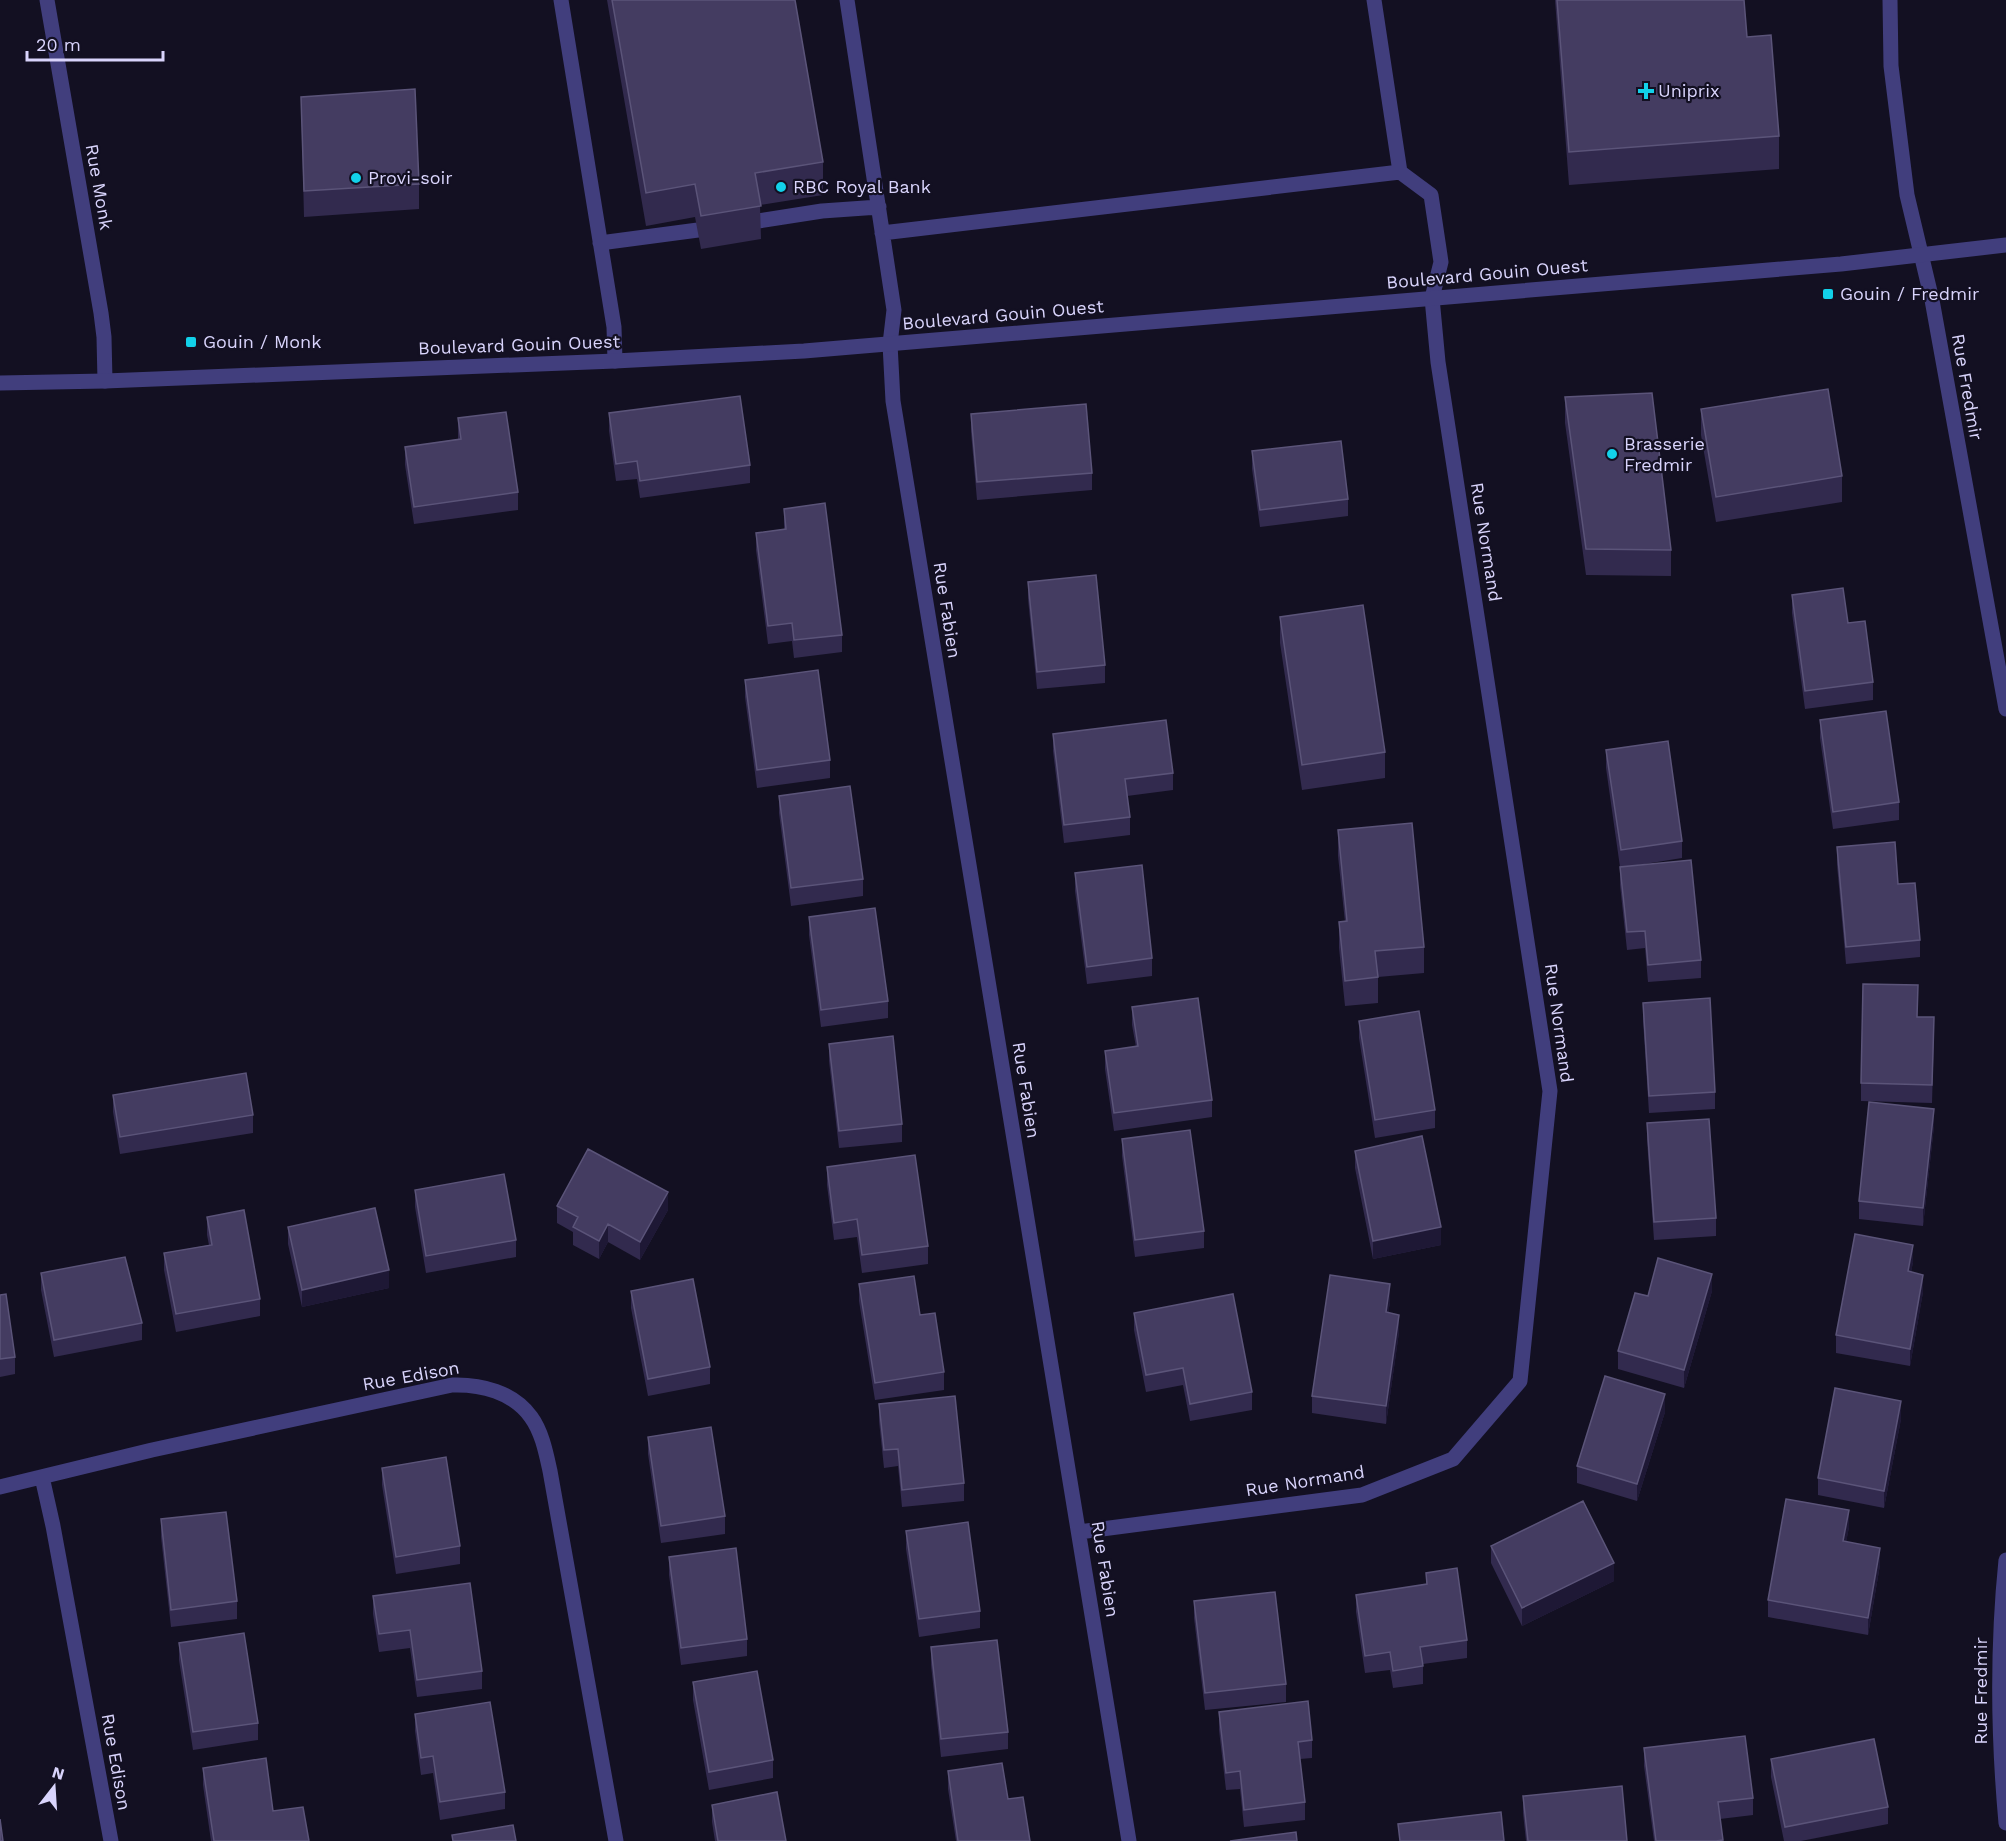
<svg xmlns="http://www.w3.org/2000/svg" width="2006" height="1841" viewBox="0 0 2006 1841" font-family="'Work Sans',sans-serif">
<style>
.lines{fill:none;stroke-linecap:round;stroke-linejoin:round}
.service{stroke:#413e7d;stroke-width:15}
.minor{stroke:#413e7d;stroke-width:15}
.tertiary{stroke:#413e7d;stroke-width:15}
.wall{fill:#322a4e}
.shaded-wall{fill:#1e1835}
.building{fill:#443c61;stroke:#5b5479;stroke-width:1.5}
.poi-dot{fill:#12d1e9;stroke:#131022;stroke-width:2}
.labels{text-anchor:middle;stroke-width:4.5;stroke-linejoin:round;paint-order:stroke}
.poi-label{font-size:18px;fill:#d9d4fc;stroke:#131022;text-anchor:start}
.street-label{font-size:18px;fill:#d9d4fc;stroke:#131022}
</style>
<rect width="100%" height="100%" fill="#131022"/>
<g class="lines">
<path class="service" d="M 561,0 L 614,327 L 615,361
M 847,0 L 894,310 L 890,344
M 1374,0 L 1400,172 L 1431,195 L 1441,262 L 1432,298
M 758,221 L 822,211 L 879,207
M 882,233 L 1400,172
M 600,243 L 698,230"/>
<path class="minor" d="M 47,0 L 101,313 L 104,337 L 105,381
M 1890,0 L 1891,66 L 1907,195 L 1932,300 L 2006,709
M 890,344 L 893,401 L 1129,1841
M 42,1477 L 53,1526 L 111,1841
M 0,1487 L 152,1450 L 452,1385 C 481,1384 513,1392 531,1417 C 542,1432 546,1453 550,1471 L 616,1841
M 1079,1532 L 1362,1495 L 1453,1459 L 1520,1381 L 1550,1091 L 1438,362 L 1432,298
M 2006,1560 C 1997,1648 1998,1735 2006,1823"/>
<path class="tertiary" d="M 0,383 L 105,381 L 615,361 L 804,351 L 1841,264 L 2006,245"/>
</g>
<path class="wall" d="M 607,0 L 795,0 L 823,162 L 823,195 L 760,205 L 761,239 L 701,249 L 695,217 L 646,226 Z
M 1555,0 L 1744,0 L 1747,37 L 1779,136 L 1779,169 L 1569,185 Z
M 301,97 L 419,184 L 419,209 L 304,217 Z
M 1565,397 L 1671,550 L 1671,576 L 1586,575 L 1565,423 Z
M 1701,409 L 1842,476 L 1842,502 L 1716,522 L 1701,435 Z
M 609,413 L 750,465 L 750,483 L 640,498 L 637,479 L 616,481 L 609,431 Z
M 971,414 L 1092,473 L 1092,490 L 977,500 L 971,432 Z
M 458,418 L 518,492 L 518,510 L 414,524 L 405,465 L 405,447 L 458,439 Z
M 1252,451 L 1348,499 L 1348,516 L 1260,527 L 1252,469 Z
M 784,509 L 842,635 L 842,652 L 794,658 L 792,641 L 768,644 L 756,550 L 756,533 L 784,529 Z
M 1028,582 L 1105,665 L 1105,683 L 1037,689 L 1028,599 Z
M 1792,595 L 1848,623 L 1873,682 L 1873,700 L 1805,709 L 1792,613 Z
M 1280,617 L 1385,752 L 1385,778 L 1302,790 L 1280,643 Z
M 745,680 L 830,760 L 830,778 L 757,788 L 745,697 Z
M 1820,720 L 1899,802 L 1899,820 L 1833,829 L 1820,738 Z
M 1053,734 L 1173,773 L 1173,790 L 1127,796 L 1130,817 L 1130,835 L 1064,843 L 1053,751 Z
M 1606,750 L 1682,841 L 1682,858 L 1626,867 L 1701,960 L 1701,978 L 1648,982 L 1645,948 L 1627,950 L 1620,885 L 1620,867 L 1606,768 Z
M 779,796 L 863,879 L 863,896 L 791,906 L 779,813 Z
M 1338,830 L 1424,947 L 1424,973 L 1378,977 L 1378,1003 L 1345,1006 L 1339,948 L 1339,922 L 1345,922 L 1338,856 Z
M 1837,847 L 1898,884 L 1920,940 L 1920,957 L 1846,964 L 1837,865 Z
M 1075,873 L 1152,958 L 1152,976 L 1087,984 L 1075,891 Z
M 809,917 L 888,1001 L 888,1018 L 821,1027 L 809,935 Z
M 1643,1003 L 1715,1092 L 1715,1109 L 1649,1113 L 1643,1020 Z
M 1132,1007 L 1212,1100 L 1212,1117 L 1114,1131 L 1105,1069 L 1105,1051 L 1136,1047 L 1132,1025 Z
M 1918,1017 L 1934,1035 L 1932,1103 L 1861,1101 L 1861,1083 Z
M 1359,1021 L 1435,1110 L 1435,1128 L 1375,1138 L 1359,1038 Z
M 829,1044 L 902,1124 L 902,1142 L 839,1148 L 829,1061 Z
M 113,1095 L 253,1115 L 253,1133 L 120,1154 L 113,1112 Z
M 1647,1123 L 1716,1218 L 1716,1236 L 1654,1240 L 1647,1140 Z
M 1934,1126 L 1923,1226 L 1859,1219 L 1859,1201 Z
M 1122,1139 L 1204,1231 L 1204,1248 L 1135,1257 L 1122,1156 Z
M 1355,1151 L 1441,1245 L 1373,1259 L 1355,1168 Z
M 827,1167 L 928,1246 L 928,1264 L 862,1273 L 857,1237 L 834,1240 L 827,1185 Z
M 415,1190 L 516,1240 L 516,1257 L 426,1273 L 415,1207 Z
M 557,1206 L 668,1210 L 640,1260 L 608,1242 L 599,1259 L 573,1245 L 573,1232 L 557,1223 Z
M 207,1217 L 260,1299 L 260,1316 L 176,1332 L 164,1270 L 164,1253 L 209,1245 L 207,1235 Z
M 288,1227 L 389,1288 L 302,1307 L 288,1244 Z
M 1913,1262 L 1911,1272 L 1923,1292 L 1910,1366 L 1836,1353 L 1836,1335 Z
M 41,1273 L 142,1323 L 142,1340 L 54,1357 L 41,1290 Z
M 859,1284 L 920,1315 L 944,1372 L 944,1390 L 875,1400 L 859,1301 Z
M 631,1291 L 710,1367 L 710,1384 L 648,1396 L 631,1308 Z
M 1712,1291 L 1684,1388 L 1618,1369 L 1618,1351 L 1648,1296 Z
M 0,1295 L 15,1357 L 15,1374 L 0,1377 Z
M 1390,1302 L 1388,1313 L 1399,1332 L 1386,1424 L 1312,1413 L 1312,1396 Z
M 1134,1313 L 1252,1392 L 1252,1410 L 1190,1421 L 1183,1385 L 1146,1392 L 1134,1330 Z
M 879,1404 L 964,1483 L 964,1501 L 902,1507 L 898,1466 L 884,1468 L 879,1421 Z
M 1665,1412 L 1637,1501 L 1577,1483 L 1577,1466 Z
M 1901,1419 L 1884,1508 L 1818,1495 L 1818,1478 Z
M 648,1437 L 725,1516 L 725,1534 L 661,1543 L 648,1454 Z
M 382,1468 L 460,1546 L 460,1564 L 396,1574 L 382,1485 Z
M 161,1519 L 237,1601 L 237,1619 L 171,1627 L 161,1537 Z
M 1849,1527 L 1846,1542 L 1880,1565 L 1868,1635 L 1768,1617 L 1768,1600 Z
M 906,1531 L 980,1611 L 980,1628 L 919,1637 L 906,1549 Z
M 1491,1546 L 1614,1581 L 1522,1626 L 1491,1563 Z
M 669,1557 L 747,1639 L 747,1656 L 681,1665 L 669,1575 Z
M 1426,1573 L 1467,1640 L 1467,1658 L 1423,1664 L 1423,1684 L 1393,1688 L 1390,1670 L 1365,1673 L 1356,1612 L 1356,1595 L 1426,1584 Z
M 373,1596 L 482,1671 L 482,1689 L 417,1697 L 410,1648 L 379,1652 L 373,1614 Z
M 1194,1601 L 1286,1684 L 1286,1702 L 1205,1710 L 1194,1618 Z
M 179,1643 L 258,1723 L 258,1740 L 193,1750 L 179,1660 Z
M 931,1647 L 1008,1732 L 1008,1749 L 941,1757 L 931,1665 Z
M 693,1682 L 773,1760 L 773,1778 L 709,1790 L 693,1700 Z
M 1219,1712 L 1312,1740 L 1312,1758 L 1300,1759 L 1305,1802 L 1305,1820 L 1244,1827 L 1240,1789 L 1226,1790 L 1219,1730 Z
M 415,1714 L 505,1792 L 505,1809 L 440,1820 L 433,1773 L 421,1775 L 415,1731 Z
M 1644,1748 L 1753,1798 L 1753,1815 L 1720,1819 L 1723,1841 L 1654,1841 L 1644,1766 Z
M 1771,1759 L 1888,1807 L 1888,1824 L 1801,1841 L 1784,1841 L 1771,1777 Z
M 203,1768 L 309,1841 L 211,1841 L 203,1785 Z
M 948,1771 L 1008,1799 L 1030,1841 L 956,1841 L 948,1789 Z
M 1523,1796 L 1627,1841 L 1526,1841 L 1523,1813 Z
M 712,1805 L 786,1841 L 715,1841 L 712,1822 Z"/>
<path class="shaded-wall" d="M 1934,1109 L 1934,1126 L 1923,1226 L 1923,1208 Z
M 668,1192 L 668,1210 L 640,1260 L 640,1242 Z
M 608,1224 L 608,1242 L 599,1259 L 599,1241 Z
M 1441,1227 L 1441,1245 L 1373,1259 L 1373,1241 Z
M 1913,1245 L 1913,1262 L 1908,1289 L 1908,1271 Z
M 389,1270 L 389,1288 L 302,1307 L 302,1290 Z
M 1712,1274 L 1712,1291 L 1684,1388 L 1684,1370 Z
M 1923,1275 L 1923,1292 L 1910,1366 L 1910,1349 Z
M 1390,1284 L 1390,1302 L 1386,1330 L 1386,1312 Z
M 1399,1315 L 1399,1332 L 1386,1424 L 1386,1406 Z
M 1665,1394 L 1665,1412 L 1637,1501 L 1637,1484 Z
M 1901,1401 L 1901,1419 L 1884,1508 L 1884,1491 Z
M 1849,1510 L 1849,1527 L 1843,1559 L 1843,1541 Z
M 1880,1548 L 1880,1565 L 1868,1635 L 1868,1618 Z
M 1614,1563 L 1614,1581 L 1522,1626 L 1522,1608 Z"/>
<path class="building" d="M 612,0 L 795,0 L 823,162 L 755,173 L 761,206 L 701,216 L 695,184 L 646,193 Z
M 1557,0 L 1744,0 L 1747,37 L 1771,35 L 1779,136 L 1569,152 Z
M 415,89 L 419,184 L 304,191 L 301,97 Z
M 1828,389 L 1842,476 L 1716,497 L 1701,409 Z
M 1652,393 L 1671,550 L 1586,549 L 1565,397 Z
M 740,396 L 750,465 L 640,481 L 637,461 L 616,464 L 609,413 Z
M 1086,404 L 1092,473 L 977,482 L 971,414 Z
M 506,412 L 518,492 L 414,507 L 405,447 L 461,439 L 458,418 Z
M 1341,441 L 1348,499 L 1260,510 L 1252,451 Z
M 825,503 L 842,635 L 794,640 L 792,623 L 768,626 L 756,533 L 786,529 L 784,509 Z
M 1096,575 L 1105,665 L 1037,672 L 1028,582 Z
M 1843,588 L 1848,623 L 1865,621 L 1873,682 L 1805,691 L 1792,595 Z
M 1363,605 L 1385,752 L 1302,765 L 1280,617 Z
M 818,670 L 830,760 L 757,770 L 745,680 Z
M 1886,711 L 1899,802 L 1833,812 L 1820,720 Z
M 1166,720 L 1173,773 L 1125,779 L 1130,817 L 1064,825 L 1053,734 Z
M 1668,741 L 1682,841 L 1621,850 L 1606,750 Z
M 850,786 L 863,879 L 791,888 L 779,796 Z
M 1412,823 L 1424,947 L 1375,951 L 1378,977 L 1345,981 L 1339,922 L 1347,921 L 1338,830 Z
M 1895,842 L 1898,884 L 1915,883 L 1920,940 L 1846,947 L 1837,847 Z
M 1691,860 L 1701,960 L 1648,965 L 1645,931 L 1627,932 L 1620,867 Z
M 1142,865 L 1152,958 L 1087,967 L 1075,873 Z
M 875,908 L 888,1001 L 821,1010 L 809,917 Z
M 1863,984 L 1918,985 L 1917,1017 L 1934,1017 L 1932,1085 L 1861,1083 Z
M 1198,998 L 1212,1100 L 1114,1113 L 1105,1051 L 1138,1046 L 1132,1007 Z
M 1710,998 L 1715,1092 L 1649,1096 L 1643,1003 Z
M 1419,1011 L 1435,1110 L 1375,1120 L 1359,1021 Z
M 893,1036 L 902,1124 L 839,1131 L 829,1044 Z
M 246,1073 L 253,1115 L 120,1137 L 113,1095 Z
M 1869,1102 L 1934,1109 L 1923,1208 L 1859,1201 Z
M 1709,1119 L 1716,1218 L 1654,1222 L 1647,1123 Z
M 1190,1130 L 1204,1231 L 1135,1240 L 1122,1139 Z
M 1422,1136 L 1441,1227 L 1373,1241 L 1355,1151 Z
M 588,1149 L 668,1192 L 640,1242 L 608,1224 L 599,1241 L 573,1227 L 578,1217 L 557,1206 Z
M 915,1155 L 928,1246 L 862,1255 L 857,1219 L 834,1223 L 827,1167 Z
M 504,1174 L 516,1240 L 426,1256 L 415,1190 Z
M 375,1208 L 389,1270 L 302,1290 L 288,1227 Z
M 244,1210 L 260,1299 L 176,1314 L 164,1253 L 212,1245 L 207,1217 Z
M 1855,1234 L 1913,1245 L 1908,1271 L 1923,1275 L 1910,1349 L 1836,1335 Z
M 125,1257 L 142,1323 L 54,1340 L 41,1273 Z
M 1658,1258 L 1712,1274 L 1684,1370 L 1618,1351 L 1635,1293 L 1648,1296 Z
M 1330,1275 L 1390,1284 L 1386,1312 L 1399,1315 L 1386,1406 L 1312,1396 Z
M 914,1276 L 920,1315 L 935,1313 L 944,1372 L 875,1383 L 859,1284 Z
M 693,1279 L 710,1367 L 648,1379 L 631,1291 Z
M 6,1294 L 15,1357 L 0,1359 L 0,1295 Z
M 1233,1294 L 1252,1392 L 1190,1404 L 1183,1368 L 1146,1375 L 1134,1313 Z
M 1605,1376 L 1665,1394 L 1637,1484 L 1577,1466 Z
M 1835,1388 L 1901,1401 L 1884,1491 L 1818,1478 Z
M 955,1396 L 964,1483 L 902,1490 L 898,1449 L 884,1450 L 879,1404 Z
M 711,1427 L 725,1516 L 661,1526 L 648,1437 Z
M 446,1457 L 460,1546 L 396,1557 L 382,1468 Z
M 1786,1499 L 1849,1510 L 1843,1541 L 1880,1548 L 1868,1618 L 1768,1600 Z
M 1583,1501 L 1614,1563 L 1522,1608 L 1491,1546 Z
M 226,1512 L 237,1601 L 171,1610 L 161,1519 Z
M 968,1522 L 980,1611 L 919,1619 L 906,1531 Z
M 736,1548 L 747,1639 L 681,1648 L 669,1557 Z
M 1457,1568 L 1467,1640 L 1420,1647 L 1423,1666 L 1393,1671 L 1390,1652 L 1365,1656 L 1356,1595 L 1427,1584 L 1426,1573 Z
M 470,1583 L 482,1671 L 417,1680 L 410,1630 L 379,1634 L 373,1596 Z
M 1275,1592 L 1286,1684 L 1205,1693 L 1194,1601 Z
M 244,1633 L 258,1723 L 193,1732 L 179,1643 Z
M 997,1640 L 1008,1732 L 941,1739 L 931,1647 Z
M 757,1671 L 773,1760 L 709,1772 L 693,1682 Z
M 1308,1701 L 1312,1740 L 1298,1742 L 1305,1802 L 1244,1810 L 1240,1771 L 1226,1773 L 1219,1712 Z
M 490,1702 L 505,1792 L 440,1802 L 433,1756 L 421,1758 L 415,1714 Z
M 1745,1736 L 1753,1798 L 1718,1802 L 1723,1840 L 1716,1841 L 1656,1841 L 1644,1748 Z
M 1874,1739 L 1888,1807 L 1785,1827 L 1771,1759 Z
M 266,1758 L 273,1811 L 303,1807 L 309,1841 L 214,1841 L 203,1768 Z
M 1002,1763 L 1008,1799 L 1023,1797 L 1030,1841 L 958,1841 L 948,1771 Z
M 1622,1786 L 1627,1841 L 1528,1841 L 1523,1796 Z
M 777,1792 L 786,1841 L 718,1841 L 712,1805 Z
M 1501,1812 L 1504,1841 L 1400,1841 L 1398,1824 Z
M 0,1819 L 3,1841 L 0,1841 Z
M 513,1825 L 516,1841 L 453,1841 L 452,1835 Z
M 1296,1832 L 1297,1841 L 1230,1841 Z"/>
<g class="poi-dot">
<path d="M1643 82h6v6h6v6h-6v6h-6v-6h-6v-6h6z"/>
<circle cx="356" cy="178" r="6"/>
<circle cx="781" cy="187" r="6"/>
<rect x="1822" y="288" width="12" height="12" rx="3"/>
<rect x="185" y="336" width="12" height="12" rx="3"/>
<circle cx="1612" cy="454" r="6"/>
</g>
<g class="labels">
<g class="poi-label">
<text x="1658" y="97">Uniprix</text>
<text x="368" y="184">Provi-soir</text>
<text x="793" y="193">RBC Royal Bank</text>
<text x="1840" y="300">Gouin / Fredmir</text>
<text x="203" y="348">Gouin / Monk</text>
<text x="1624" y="450">Brasserie<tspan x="1624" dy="21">Fredmir</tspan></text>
</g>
<g class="street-label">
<text transform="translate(99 187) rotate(80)" y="6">Rue Monk</text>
<text transform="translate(1487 274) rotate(-5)" y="6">Boulevard Gouin Ouest</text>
<text transform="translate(1003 315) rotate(-5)" y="6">Boulevard Gouin Ouest</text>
<text transform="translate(519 345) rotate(-2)" y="6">Boulevard Gouin Ouest</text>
<text transform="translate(1967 387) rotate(80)" y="6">Rue Fredmir</text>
<text transform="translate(1486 542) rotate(81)" y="6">Rue Normand</text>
<text transform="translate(947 610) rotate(81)" y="6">Rue Fabien</text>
<text transform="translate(1559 1023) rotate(82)" y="6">Rue Normand</text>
<text transform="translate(1026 1090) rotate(81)" y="6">Rue Fabien</text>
<text transform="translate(411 1376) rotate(-10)" y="6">Rue Edison</text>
<text transform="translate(1305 1481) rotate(-9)" y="6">Rue Normand</text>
<text transform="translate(1105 1569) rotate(81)" y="6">Rue Fabien</text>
<text transform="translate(1981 1691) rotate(-90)" y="6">Rue Fredmir</text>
<text transform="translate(116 1762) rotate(80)" y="6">Rue Edison</text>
</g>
</g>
<g transform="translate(54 1787) rotate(17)" stroke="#131022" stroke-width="4.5" paint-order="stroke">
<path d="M0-4.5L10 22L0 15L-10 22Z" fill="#d9d4fc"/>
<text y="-9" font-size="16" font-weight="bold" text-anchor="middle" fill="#d9d4fc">N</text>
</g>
<path d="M27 51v9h136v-9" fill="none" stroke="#d9d4fc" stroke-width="3"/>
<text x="36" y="51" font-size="18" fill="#d9d4fc" stroke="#131022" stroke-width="4.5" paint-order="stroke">20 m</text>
</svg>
